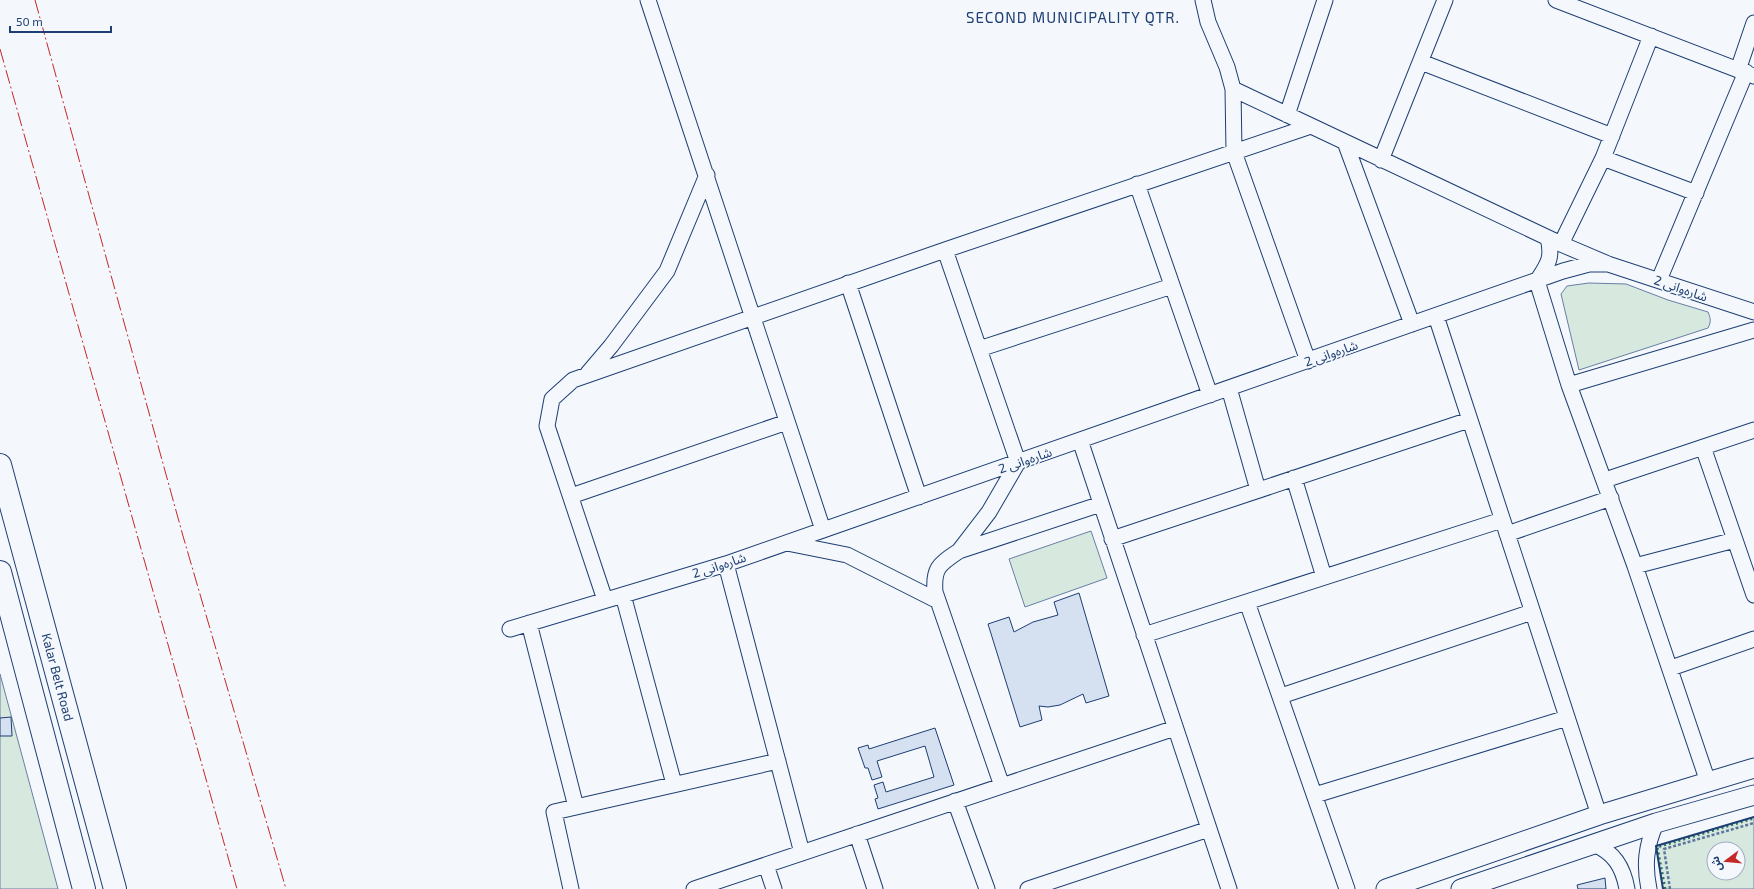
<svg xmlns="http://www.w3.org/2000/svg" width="1754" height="889" viewBox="0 0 1754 889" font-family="'Exo 2','Noto Sans Arabic',sans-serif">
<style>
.green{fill:#d7e8df;stroke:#687fa3;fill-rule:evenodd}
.building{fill:#d5e0f0;stroke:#1d3f73}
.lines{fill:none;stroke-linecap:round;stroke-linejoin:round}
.minor-casing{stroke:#1d3f73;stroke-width:17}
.major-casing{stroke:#1d3f73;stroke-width:21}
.highway-casing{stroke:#1d3f73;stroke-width:24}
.path{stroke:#5e769c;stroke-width:2.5;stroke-dasharray:3 2;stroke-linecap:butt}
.minor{stroke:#f4f7fb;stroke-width:15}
.major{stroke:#f4f7fb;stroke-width:19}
.highway{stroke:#f4f7fb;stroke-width:22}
.hedge{stroke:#2c6c60;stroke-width:3;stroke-dasharray:2 3;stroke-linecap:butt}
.wall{stroke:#1d3f73;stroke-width:2}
.power{stroke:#c62828;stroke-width:1;stroke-dasharray:14 3 2 3;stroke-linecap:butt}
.labels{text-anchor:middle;stroke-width:3;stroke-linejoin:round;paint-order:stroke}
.street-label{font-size:13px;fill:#1d3f73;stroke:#f4f7fb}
.quarter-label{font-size:15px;letter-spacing:1px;fill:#1d3f73;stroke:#f4f7fb}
</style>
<rect width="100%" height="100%" fill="#f4f7fb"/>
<path class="green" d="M 1589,283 L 1626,284 L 1668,300 L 1708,312 C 1711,319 1711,322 1708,328 L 1579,370 L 1561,294 L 1567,286 Z
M 1091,531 L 1107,578 L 1025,607 L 1009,559 Z
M 0,674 L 58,889 L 0,889 Z
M 1754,817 L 1754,889 L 1663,889 L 1656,846 ZM 1714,849 L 1738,849 L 1738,873 L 1714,873 Z"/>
<path class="building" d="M 1079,593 L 1109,696 L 1086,703 L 1083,694 L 1060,705 L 1048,707 L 1039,706 L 1042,720 L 1020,727 L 988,624 L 1009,617 L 1014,632 L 1033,622 L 1058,615 L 1054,602 Z
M 11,717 L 12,736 L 0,736 L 0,718 Z
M 935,728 L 954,785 L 878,809 L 875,799 L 878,798 L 874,785 L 883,782 L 886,792 L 934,777 L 925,746 L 877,761 L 882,777 L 872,780 L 868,768 L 865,768 L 858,748 L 868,745 L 869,749 Z
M 1605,878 L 1606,889 L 1578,889 L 1577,885 Z"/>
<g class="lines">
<defs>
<path id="minor" d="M 648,0 L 823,530
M 1203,0 L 1208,22 L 1227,67 L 1233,89 L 1234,152 L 1308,361
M 1556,0 L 1754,76
M 1421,62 L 1612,136
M 1738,70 L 1754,23
M 1233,89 L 1561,244 L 1608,264 L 1754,312
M 1287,115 L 1325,0
M 1345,142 L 1412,324
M 1603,158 L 1696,193
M 1381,160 L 1445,0
M 1137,184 L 1210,395
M 1548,238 C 1553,258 1548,264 1537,281 L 1569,385 L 1635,566 L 1708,782
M 1561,244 L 1603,158 L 1651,36
M 945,250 L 1018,462 L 989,512 L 959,551
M 1659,280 L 1746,72
M 848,283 L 919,497
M 1436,316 L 1599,815
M 979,349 L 1172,286
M 588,373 L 611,346 L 667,271 L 707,175
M 1569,385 L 1754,330
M 1229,388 L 1258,490
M 1080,440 L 1229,889
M 1703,447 L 1754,595
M 1294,478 L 1324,577
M 1605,480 L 1754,430
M 571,496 L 787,422
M 1507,534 L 1611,498
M 1112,539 L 1469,420
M 787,543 L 847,555 L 938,601
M 726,564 L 802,853
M 1635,566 L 1735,540
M 623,595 L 674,784
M 605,600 L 547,426 L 552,399 L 573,380 L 945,250 L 1311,126
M 1247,602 L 1347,889
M 529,623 L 576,807
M 510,629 L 726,564 L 1563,271 L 1589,264 L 1608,264
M 1144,635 L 1502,520
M 1671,668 L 1754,639
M 1281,696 L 1532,612
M 1002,786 L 935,592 C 933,567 940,564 959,551 L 1101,504
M 1315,795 L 1567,718
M 955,801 L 987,889
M 857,834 L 875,889
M 1593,844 C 1614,852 1623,867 1627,889
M 766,865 L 774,889
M 571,889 L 554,812 L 778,761
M 694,889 L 1175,728
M 1028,889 L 1209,829
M 1649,889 C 1644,865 1646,846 1656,823"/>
<path id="major" d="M 1386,889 L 1599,815 L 1754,768
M 1461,889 L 1656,823 L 1754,795"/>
<path id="highway" d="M 0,465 L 115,889
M 0,572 L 84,889"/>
</defs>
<use href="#minor" class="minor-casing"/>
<use href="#major" class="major-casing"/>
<use href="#highway" class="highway-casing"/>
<path class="path" d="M 1670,889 L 1664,849 L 1754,823"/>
<use href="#minor" class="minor"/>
<use href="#major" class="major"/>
<use href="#highway" class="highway"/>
<path class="hedge" d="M 1665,889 L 1657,847 L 1754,818"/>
<path class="wall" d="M 1663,889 L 1656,846 L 1754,817"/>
<path class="power" d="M 35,0 L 183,536 L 286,889
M 0,49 L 237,889"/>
</g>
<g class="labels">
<g class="street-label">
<text transform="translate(1681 288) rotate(19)" y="5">شارەوانی 2</text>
<text transform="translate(1331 353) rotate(-19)" y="5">شارەوانی 2</text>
<text transform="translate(1025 460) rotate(-19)" y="5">شارەوانی 2</text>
<text transform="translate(719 565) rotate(-18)" y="5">شارەوانی 2</text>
<text transform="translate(58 677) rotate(75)" y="5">Kalar Belt Road</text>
</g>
<g class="quarter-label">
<text x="1073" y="23">SECOND MUNICIPALITY QTR.</text>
</g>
</g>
<g transform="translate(1726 861) rotate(254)"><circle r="19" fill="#f4f7fb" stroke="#9eadc5"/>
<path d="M0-3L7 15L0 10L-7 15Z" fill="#c62828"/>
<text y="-6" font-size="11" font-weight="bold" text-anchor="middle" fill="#1d3f73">ش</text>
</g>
<path d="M10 26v6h101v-6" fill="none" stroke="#1d3f73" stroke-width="2"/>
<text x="16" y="26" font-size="12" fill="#1d3f73" stroke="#f4f7fb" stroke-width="3" paint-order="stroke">50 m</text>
</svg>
